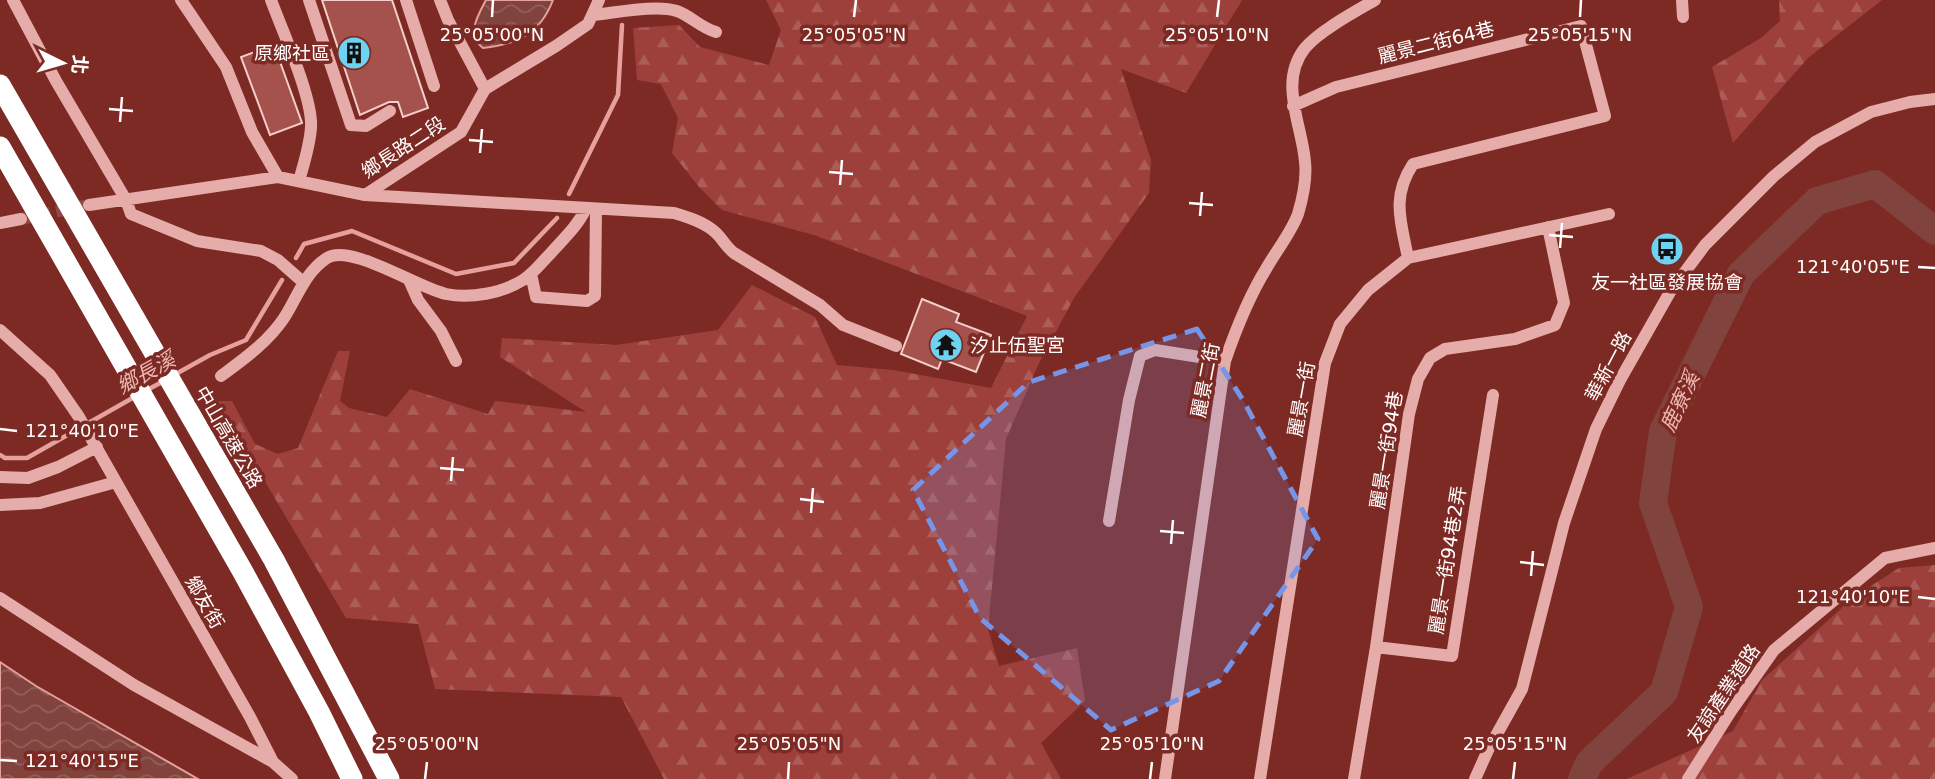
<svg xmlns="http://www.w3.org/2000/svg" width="1935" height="779" viewBox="0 0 1935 779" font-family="'DejaVu Sans','Noto Sans TC',sans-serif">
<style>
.forest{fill:url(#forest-firs)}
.water{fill:url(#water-waves);stroke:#e6a09d;stroke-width:2}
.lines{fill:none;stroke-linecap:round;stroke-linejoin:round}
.stream{stroke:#e6a09d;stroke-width:4.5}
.river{stroke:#80433e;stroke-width:28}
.building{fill:#a6524c;stroke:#f4cecc;stroke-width:2}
.minor-tunnel{stroke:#904a45;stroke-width:12;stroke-dasharray:12 6;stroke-linecap:butt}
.minor{stroke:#e5aca9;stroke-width:12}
.highway{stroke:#fff;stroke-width:21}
.marked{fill:#7795e8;fill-opacity:0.2;stroke:#7795e8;stroke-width:5;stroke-dasharray:14 9;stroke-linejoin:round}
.ticks{fill:none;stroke:#fff;stroke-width:2.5}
.labels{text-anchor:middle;stroke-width:7;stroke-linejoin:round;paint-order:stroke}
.street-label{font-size:19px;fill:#fff;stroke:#7d2a24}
.poi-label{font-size:19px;fill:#fff;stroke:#7d2a24;text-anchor:end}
.water-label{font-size:21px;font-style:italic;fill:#edb7b4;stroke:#7d2a24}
.ticks-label{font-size:18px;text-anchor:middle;fill:#fff;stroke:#7d2a24;stroke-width:7;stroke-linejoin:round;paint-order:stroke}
</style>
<defs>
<pattern id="forest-firs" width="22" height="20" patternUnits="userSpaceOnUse" patternTransform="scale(1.75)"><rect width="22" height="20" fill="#9d403b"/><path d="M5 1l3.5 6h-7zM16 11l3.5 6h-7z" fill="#ac5d58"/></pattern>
<pattern id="water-waves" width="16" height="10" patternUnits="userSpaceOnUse" patternTransform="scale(1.75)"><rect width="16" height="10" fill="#80433e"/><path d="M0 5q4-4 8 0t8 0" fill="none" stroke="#935f5b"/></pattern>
</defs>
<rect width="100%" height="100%" fill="#7d2a24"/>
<path class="forest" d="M 766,0 L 1242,0 L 1186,93 L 1121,69 L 1151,160 L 1149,193 L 1074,298 L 1038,365 L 1006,439 L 988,629 L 999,666 L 1077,648 L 1085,701 L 1041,743 L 1061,779 L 664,779 L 621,697 L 435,689 L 418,624 L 346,618 L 217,401 L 232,401 L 255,444 L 278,454 L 298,448 L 338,351 L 350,351 L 340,401 L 349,408 L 387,417 L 410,389 L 488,414 L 495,401 L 586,412 L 500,357 L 502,338 L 616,345 L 718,330 L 752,285 L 815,317 L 837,365 L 893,370 L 991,388 L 1027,316 L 814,235 L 722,210 L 699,187 L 672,153 L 678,118 L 661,84 L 637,80 L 633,28 L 679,25 L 700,47 L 769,65 L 781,30 Z
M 1779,0 L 1882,0 L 1808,58 L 1733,143 L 1712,67 L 1761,38 L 1780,21 Z
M 1935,565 L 1935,779 L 1627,779 L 1733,731 L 1762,680 L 1855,596 L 1899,568 Z"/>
<path class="water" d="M 486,0 L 553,0 C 540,34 518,44 483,48 C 466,35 477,17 486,0 Z
M 0,662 L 36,686 L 198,779 L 0,779 Z"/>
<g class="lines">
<path class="stream" d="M 569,194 L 618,95 L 622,25
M 296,258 L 304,244 L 352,231 L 456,274 L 514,263 L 557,218
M 174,375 L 210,355 L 246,340 L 282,280
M 147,390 L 164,381
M 0,455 L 5,458 L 27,458 L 136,396"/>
<path class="river" d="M 1582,779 L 1589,763 L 1664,692 L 1689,607 L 1653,503 L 1663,431 L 1741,274 L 1817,201 L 1875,184 L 1935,231"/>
</g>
<path class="building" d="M 322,0 L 392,0 L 428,108 L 403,117 L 398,102 L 389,102 L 360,115 Z
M 274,45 L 302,123 L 270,135 L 241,57 Z
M 922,299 L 959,314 L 956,322 L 991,335 L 976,372 L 942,359 L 938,369 L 901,354 Z"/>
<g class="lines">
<path class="minor-tunnel" d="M 21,219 L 89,205"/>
<path class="minor" d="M 13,0 L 56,81 L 126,200 L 131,214 L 197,241 L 261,251 L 278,260 L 303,282
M 181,0 L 226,67 L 252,132 L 278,177
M 271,0 C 282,30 313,98 311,127 C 310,145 304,163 299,181
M 309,0 L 351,125 L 366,126 L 390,111
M 406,0 L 434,86
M 440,0 L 448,20 L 485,89
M 1682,0 L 1683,17
M 592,15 C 615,13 656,4 677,11 C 691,16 701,28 716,32
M 1293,106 L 1336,87 L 1581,26 L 1605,116 L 1413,164 C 1391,197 1401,222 1408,258
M 365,195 L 674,213 C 688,217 704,222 715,232 C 722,238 726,247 734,253 L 820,305 L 843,325 L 896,346
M 89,205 L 278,177 L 365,195 L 461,132 L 485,89 L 556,46 L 588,24 L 599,0
M 0,223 L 21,219
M 531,274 L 536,297 L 587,301 L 595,296 L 596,210
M 410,282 L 418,300 L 441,331 L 456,361
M 0,330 L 50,375 L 79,417 L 250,717 L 273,762 L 292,779
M 221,376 C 244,359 268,342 284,318 C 297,298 305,272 327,258 C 350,243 418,288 446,294 C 471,299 502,293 523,280 C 534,273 541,263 550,254 C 563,239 578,226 586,208
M 0,477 L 28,478 L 58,467 L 97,447
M 0,505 L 40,503 L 116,482
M 1109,521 L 1129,400 L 1140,356 L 1155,350 L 1225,361
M 0,598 L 134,685 L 273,762
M 1376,647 L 1452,656 L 1493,395
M 1165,779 L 1225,361 C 1236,329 1248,298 1266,269 C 1276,251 1291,233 1298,214 C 1303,197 1307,179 1305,162 C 1302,124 1278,82 1305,48 C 1319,31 1356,11 1375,0
M 1260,779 L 1325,363 L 1340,324 L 1368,290 L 1408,258 L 1609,214
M 1354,779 L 1376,647 L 1409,414 L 1418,379 L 1430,358 L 1445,349 L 1515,339 L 1555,325 L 1564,303 L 1548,227
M 1475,779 L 1488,750 L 1522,689 L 1564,523 L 1596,429 L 1620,380 L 1670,292 L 1705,245 L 1774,176 L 1815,142 L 1871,112 L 1910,102 L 1935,99
M 1688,779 L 1731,711 L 1774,650 L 1885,558 L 1935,548"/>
<path class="highway" d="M 0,85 L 274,560 L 389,779
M 0,147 L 243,572 L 319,712 L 352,779"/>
</g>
<path class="marked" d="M 1197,329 L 1243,400 L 1318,539 L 1219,681 L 1111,730 L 980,618 L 913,490 L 1029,382 Z"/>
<path class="ticks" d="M 492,17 L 493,0M 854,17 L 856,0M 1217,17 L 1219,0M 1580,17 L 1581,0M 109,109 L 133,111M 120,122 L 122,97M 469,140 L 493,142M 480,153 L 482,129M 829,172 L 853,174M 840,185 L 842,160M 1189,203 L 1213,205M 1200,216 L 1202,192M 1549,235 L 1573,237M 1560,248 L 1562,223M 1918,267 L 1935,268M 0,429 L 17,431M 440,468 L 464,470M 451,481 L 453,457M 800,499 L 824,502M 811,513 L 813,488M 1160,531 L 1184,533M 1171,544 L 1173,520M 1520,562 L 1544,565M 1531,576 L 1533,551M 1918,597 L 1935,599M 0,760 L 17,761M 425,779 L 427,762M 788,779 L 789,762M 1150,779 L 1152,762M 1513,779 L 1515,762"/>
<defs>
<symbol id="building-disc" viewBox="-11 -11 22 22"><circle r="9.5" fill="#6cd3f0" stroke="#7d2a24"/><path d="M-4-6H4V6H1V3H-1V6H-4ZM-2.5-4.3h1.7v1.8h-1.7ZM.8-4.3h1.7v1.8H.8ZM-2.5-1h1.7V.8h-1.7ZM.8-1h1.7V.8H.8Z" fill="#111"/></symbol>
<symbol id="bus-disc" viewBox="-11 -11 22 22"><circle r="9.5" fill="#6cd3f0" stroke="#7d2a24"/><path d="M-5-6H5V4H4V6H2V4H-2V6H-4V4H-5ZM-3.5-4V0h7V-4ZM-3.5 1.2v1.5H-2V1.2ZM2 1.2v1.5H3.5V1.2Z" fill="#111"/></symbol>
<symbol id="temple-disc" viewBox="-11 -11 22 22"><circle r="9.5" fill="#6cd3f0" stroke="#7d2a24"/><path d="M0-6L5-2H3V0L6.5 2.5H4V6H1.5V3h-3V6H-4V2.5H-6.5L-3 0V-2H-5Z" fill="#111"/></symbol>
</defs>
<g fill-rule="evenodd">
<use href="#building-disc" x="335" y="34" width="38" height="38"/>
<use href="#bus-disc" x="1648" y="230" width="38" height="38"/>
<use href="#temple-disc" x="927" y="326" width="38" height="38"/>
</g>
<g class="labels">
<g class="street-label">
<text transform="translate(1436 42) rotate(-14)" y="7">麗景二街64巷</text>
<text transform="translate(403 147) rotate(-33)" y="7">鄉長路二段</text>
<text transform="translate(1608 366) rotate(-62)" y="7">華新一路</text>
<text transform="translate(1205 380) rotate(-79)" y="7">麗景二街</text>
<text transform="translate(1301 399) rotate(-80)" y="7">麗景一街</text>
<text transform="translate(229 437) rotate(60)" y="7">中山高速公路</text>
<text transform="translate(1386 450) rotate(-81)" y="7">麗景一街94巷</text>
<text transform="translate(1447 560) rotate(-81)" y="7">麗景一街94巷2弄</text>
<text transform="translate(205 602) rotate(60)" y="7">鄉友街</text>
<text transform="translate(1723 693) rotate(-56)" y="7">友諒產業道路</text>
</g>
<g class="poi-label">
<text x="330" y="60">原鄉社區</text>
<text x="1667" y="289" text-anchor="middle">友一社區發展協會</text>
<text x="970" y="352" text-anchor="start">汐止伍聖宮</text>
</g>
<g class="water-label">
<text transform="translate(146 373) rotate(-29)" y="7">鄉長溪</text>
<text transform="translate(1680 402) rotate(-65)" y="7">鹿寮溪</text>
</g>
</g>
<g class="ticks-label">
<text x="492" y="41">25°05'00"N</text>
<text x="854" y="41">25°05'05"N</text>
<text x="1217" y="41">25°05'10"N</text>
<text x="1580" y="41">25°05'15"N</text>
<text x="1853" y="273">121°40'05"E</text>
<text x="82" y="437">121°40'10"E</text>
<text x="1853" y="603">121°40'10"E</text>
<text x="427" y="750">25°05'00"N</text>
<text x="789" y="750">25°05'05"N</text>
<text x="1152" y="750">25°05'10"N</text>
<text x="1515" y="750">25°05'15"N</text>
<text x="82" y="767">121°40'15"E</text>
</g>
<g transform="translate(63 63) rotate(95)" stroke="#7d2a24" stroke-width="5" paint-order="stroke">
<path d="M0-5L12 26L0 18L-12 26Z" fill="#ffffff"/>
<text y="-10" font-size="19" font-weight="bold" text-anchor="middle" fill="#ffffff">北</text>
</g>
</svg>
